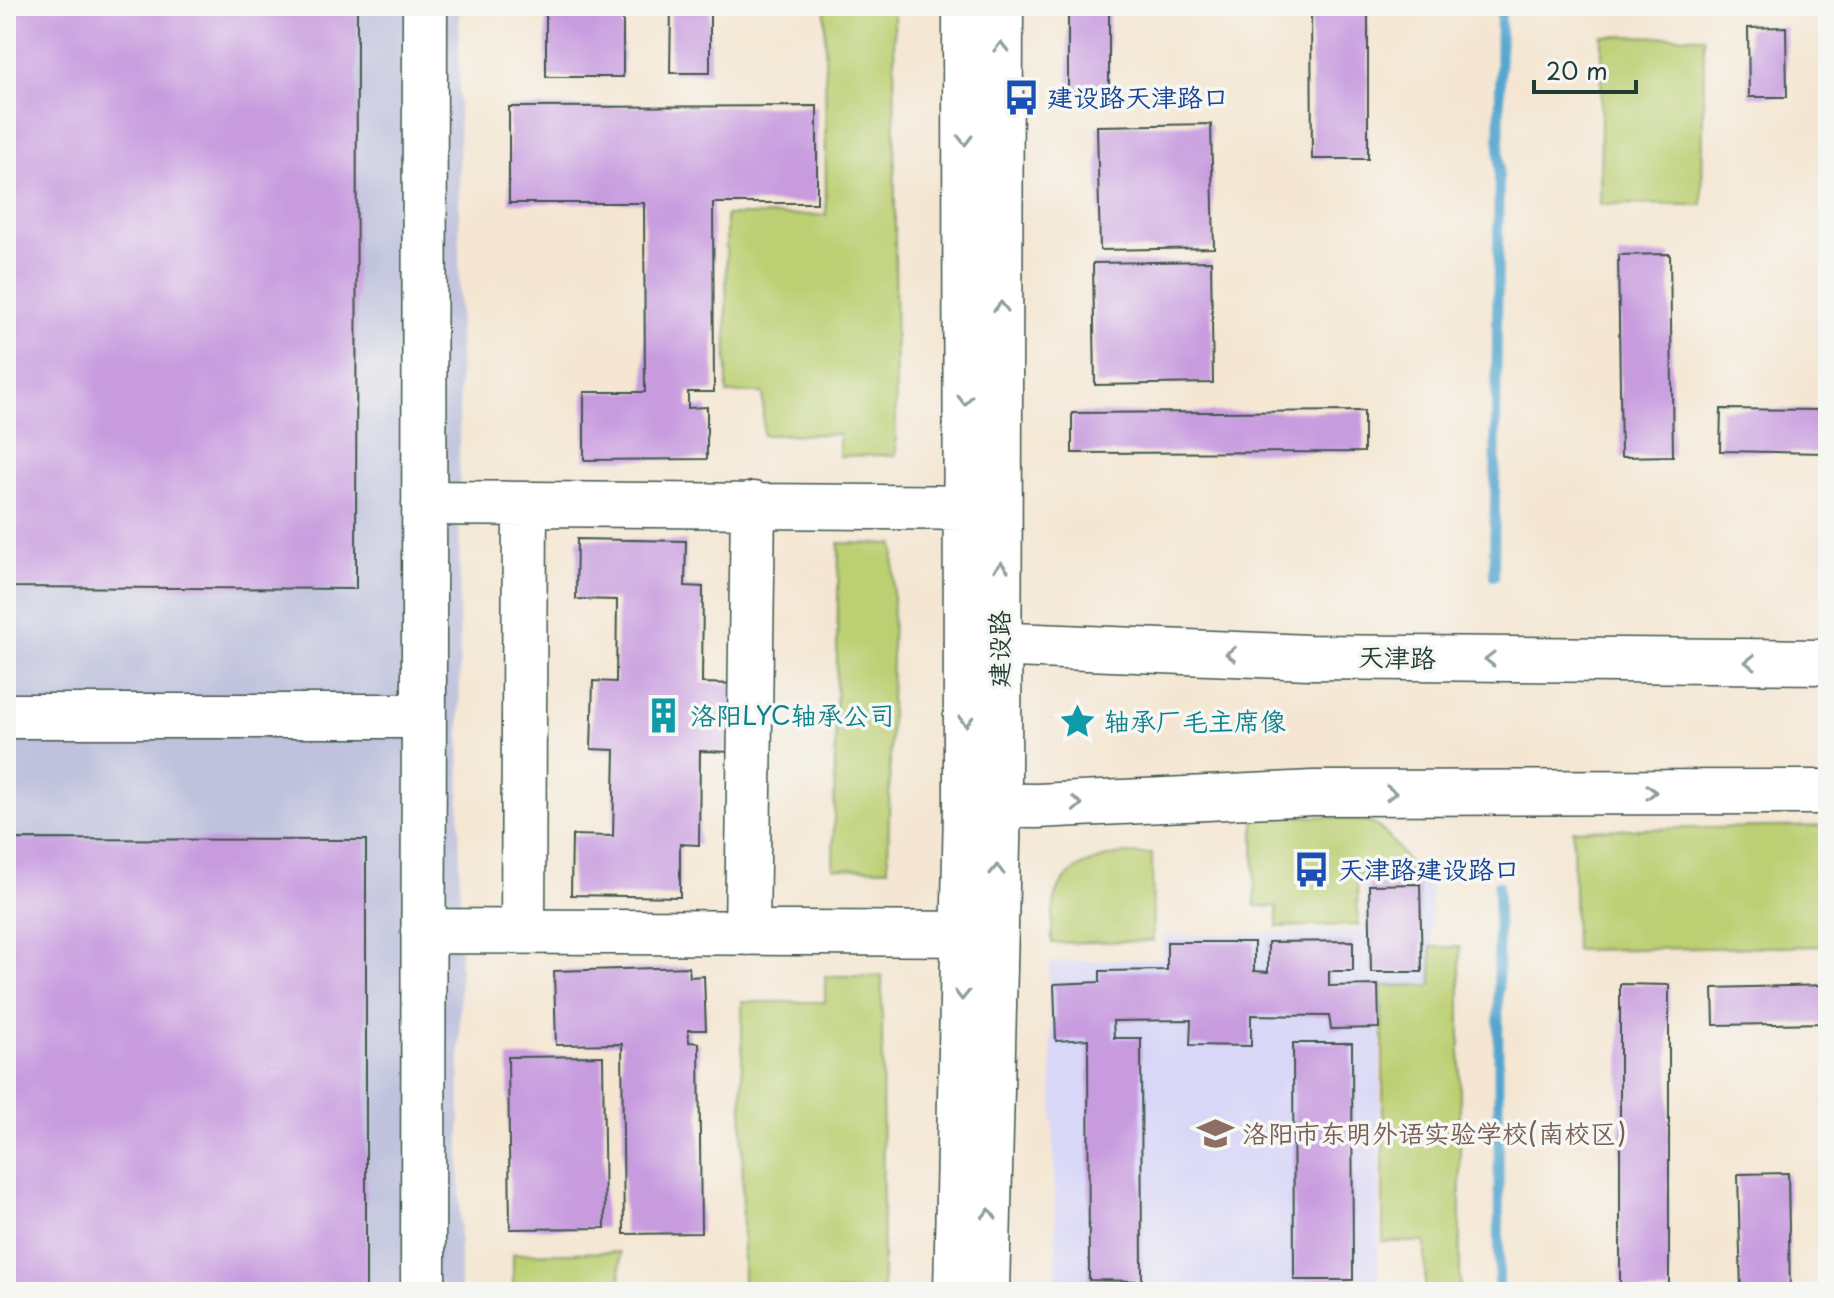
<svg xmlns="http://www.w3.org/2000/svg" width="1834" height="1298" viewBox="0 0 1834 1298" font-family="'Playpen Sans','LXGW WenKai TC',sans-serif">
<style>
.built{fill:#d9d7f7}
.industrial{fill:#c0c2dd}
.green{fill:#bccf72;stroke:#6e8653;stroke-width:2}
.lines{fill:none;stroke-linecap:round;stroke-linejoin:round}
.stream{stroke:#55a6cf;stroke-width:10}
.building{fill:#c89bdf}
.minor-casing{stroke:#3f564c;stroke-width:47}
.major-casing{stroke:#3f564c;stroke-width:47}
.minor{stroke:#fff;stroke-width:44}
.major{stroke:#fff;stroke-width:44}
.oneway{stroke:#8f9e9a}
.labels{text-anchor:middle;stroke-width:7;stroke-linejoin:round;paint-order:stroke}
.transit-label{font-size:26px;fill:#164399;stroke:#f6f6f2;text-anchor:start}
.street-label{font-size:26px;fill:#1f3d34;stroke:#f6f6f2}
.culture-label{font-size:26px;fill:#0d838f;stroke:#f6f6f2;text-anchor:start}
.education-label{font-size:26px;fill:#785e54;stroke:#f6f6f2;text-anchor:start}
</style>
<rect width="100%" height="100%" fill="#f6f6f2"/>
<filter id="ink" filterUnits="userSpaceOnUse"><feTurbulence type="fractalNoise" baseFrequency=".0125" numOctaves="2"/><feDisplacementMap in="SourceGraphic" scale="16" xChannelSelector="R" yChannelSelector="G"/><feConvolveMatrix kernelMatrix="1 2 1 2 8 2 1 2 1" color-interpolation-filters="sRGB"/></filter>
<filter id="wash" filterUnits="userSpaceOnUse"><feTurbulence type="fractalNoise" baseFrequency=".006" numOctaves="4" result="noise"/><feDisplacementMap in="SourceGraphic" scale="32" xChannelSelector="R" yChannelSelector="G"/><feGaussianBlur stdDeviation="1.8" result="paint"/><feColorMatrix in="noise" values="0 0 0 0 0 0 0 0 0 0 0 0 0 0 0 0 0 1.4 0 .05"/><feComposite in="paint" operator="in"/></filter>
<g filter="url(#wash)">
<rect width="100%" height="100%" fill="#f4e6d2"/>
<path class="built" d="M 1430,877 L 1433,985 L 1381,987 L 1378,1282 L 1126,1292 L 1057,1292 L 1049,962 L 1162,959 L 1162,936 L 1365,931 L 1364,878 Z"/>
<path class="industrial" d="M 6,6 L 459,6 L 460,1292 L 6,1292 Z"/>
<path class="green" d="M 825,6 L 894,6 L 896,455 L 839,456 L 839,434 L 763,435 L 763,393 L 727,393 L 726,215 L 826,215 Z
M 1602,36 L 1704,37 L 1702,205 L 1600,204 Z
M 839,543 L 894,544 L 888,869 L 833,868 Z
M 1254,815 C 1277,816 1356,815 1373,824 C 1387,831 1405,858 1414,871 L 1357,875 L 1358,925 L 1277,927 L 1277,907 L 1255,906 Z
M 1828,826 L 1828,946 L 1575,950 L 1573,830 Z
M 1121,854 L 1152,854 L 1153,941 L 1052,943 C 1051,884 1061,866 1121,854 Z
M 1431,947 L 1460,947 L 1460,1292 L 1425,1292 L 1425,1242 L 1383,1242 L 1383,1043 L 1381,986 L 1432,985 Z
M 825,976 L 882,976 L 883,1292 L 743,1292 L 742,1002 L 825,1002 Z
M 620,1252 L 621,1292 L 513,1292 L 513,1254 Z"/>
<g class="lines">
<path class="stream" d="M 1494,576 L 1501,6
M 1498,885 L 1499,1292"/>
</g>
<g id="blocks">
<path class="building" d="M 6,6 L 357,6 L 356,589 L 6,587 Z
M 546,6 L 623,6 L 623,77 L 546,77 Z
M 671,6 L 710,6 L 710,73 L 670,73 Z
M 1068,6 L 1109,6 L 1109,91 L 1068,91 Z
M 1311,6 L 1368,6 L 1368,159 L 1312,159 Z
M 1786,27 L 1787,97 L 1749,97 L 1748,28 Z
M 817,106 L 817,203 L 713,203 L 714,392 L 688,392 L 688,408 L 707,407 L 707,459 L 584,460 L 584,392 L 645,392 L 644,203 L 509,203 L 509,107 Z
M 1211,124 L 1214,248 L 1100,250 L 1097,126 Z
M 1670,254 L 1673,456 L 1621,457 L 1618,255 Z
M 1211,261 L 1213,383 L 1095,385 L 1093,263 Z
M 1721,409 L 1828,410 L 1828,453 L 1720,451 Z
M 1364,411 L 1364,452 L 1072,453 L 1072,413 Z
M 577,539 L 686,541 L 685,586 L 703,587 L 702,683 L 737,684 L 735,752 L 700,751 L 699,845 L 680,844 L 680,897 L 571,895 L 572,835 L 613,836 L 615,750 L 591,749 L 593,681 L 616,682 L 617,600 L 576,599 Z
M 6,839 L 366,840 L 366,1292 L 6,1292 Z
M 1420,884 L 1422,972 L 1371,972 L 1369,885 Z
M 1353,941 L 1353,971 L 1329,971 L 1329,986 L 1378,985 L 1379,1028 L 1331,1029 L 1329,1016 L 1251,1015 L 1251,1046 L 1190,1045 L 1191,1020 L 1113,1021 L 1114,1038 L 1141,1038 L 1142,1281 L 1089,1280 L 1088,1039 L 1056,1041 L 1054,984 L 1100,982 L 1100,971 L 1167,970 L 1167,942 L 1254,942 L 1254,971 L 1268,972 L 1268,942 Z
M 689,967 L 690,977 L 704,976 L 706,1030 L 688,1030 L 689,1042 L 699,1043 L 701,1233 L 624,1234 L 622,1044 L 556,1045 L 554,971 Z
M 1620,984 L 1669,985 L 1669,1292 L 1620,1292 Z
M 1828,985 L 1828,1023 L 1714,1025 L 1713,988 Z
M 1293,1043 L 1352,1043 L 1353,1280 L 1294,1280 Z
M 603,1056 L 605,1228 L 510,1229 L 508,1057 Z
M 1788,1173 L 1790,1292 L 1741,1292 L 1738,1174 Z
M 1403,1285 L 1403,1292 L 1345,1292 L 1345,1287 Z"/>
</g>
</g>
<g filter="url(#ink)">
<use href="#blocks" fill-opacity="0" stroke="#3f564c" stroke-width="2"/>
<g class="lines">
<defs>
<path id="minor" d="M 424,503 L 995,508
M 6,716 L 424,716
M 423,931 L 993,934
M 523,931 L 525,504
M 747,933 L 753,504
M 423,1292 L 425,6
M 956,1292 L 966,805 L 965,6
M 987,1292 L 999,804 L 1001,6"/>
<path id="major" d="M 966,643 L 1309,657 L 1828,662
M 966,805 L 1037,806 L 1313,793 L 1828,792"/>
</defs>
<use href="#minor" class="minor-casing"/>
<use href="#major" class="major-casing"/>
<use href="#minor" class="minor"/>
<use href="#major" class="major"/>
</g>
<defs><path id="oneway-chevron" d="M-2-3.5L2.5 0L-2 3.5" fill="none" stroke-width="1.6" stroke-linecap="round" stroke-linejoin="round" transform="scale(2)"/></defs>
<g class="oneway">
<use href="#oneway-chevron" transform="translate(1001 47) rotate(-90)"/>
<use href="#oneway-chevron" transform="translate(965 140) rotate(90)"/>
<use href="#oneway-chevron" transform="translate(1001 307) rotate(-90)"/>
<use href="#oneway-chevron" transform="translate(965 400) rotate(90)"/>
<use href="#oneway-chevron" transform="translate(1001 567) rotate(-89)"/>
<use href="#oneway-chevron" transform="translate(1231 654) rotate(-178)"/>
<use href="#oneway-chevron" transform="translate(1490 659) rotate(-179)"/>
<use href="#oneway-chevron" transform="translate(1750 662) rotate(-179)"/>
<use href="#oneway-chevron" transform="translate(966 721) rotate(90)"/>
<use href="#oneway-chevron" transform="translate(1651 792)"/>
<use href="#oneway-chevron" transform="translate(1391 793)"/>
<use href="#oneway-chevron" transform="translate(1077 804) rotate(-3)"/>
<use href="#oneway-chevron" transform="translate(997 870) rotate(-89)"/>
<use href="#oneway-chevron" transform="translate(962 995) rotate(91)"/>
<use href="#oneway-chevron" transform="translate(989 1214) rotate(-89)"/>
</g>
</g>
<defs>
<symbol id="bus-bare" viewBox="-9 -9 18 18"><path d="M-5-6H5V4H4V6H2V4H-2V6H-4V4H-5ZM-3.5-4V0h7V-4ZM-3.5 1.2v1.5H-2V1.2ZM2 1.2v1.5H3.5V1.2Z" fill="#1a4fb4" stroke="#f6f6f2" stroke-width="2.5" paint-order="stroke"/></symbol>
<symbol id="building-bare" viewBox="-9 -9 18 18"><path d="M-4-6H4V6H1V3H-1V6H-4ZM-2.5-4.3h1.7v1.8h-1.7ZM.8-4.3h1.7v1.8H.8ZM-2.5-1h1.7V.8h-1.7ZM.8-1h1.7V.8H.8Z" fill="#0f9aa8" stroke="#f6f6f2" stroke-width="2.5" paint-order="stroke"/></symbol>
<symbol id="sight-bare" viewBox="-9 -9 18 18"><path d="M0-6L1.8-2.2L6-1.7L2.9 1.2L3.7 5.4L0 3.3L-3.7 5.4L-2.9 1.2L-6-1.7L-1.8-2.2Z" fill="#0f9aa8" stroke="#f6f6f2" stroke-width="2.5" paint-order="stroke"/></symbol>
<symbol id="school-bare" viewBox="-9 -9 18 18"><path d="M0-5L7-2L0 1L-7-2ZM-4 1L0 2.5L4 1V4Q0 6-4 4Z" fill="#8d6e63" stroke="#f6f6f2" stroke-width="2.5" paint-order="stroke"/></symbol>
</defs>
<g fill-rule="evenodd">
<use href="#bus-bare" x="996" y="72" width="51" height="51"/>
<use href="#building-bare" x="638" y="690" width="51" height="51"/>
<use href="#sight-bare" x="1052" y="696" width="51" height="51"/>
<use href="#bus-bare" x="1286" y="844" width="51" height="51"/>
<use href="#school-bare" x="1190" y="1108" width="51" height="51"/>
</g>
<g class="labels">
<g class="transit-label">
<text x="1047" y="107">建设路天津路口</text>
<text x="1338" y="879">天津路建设路口</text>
</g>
<g class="street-label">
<text transform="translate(1000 649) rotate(-90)" y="9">建设路</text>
<text transform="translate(1397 658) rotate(1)" y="9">天津路</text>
</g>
<g class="culture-label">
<text x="690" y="725">洛阳LYC轴承公司</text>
<text x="1104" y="731">轴承厂毛主席像</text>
</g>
<g class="education-label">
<text x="1242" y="1143">洛阳市东明外语实验学校(南校区)</text>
</g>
</g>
<rect width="1834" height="1298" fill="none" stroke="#f6f6f2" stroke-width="32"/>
<path d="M1534 80v12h102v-12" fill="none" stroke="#1f3d34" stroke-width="4"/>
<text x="1546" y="80" font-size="24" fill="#1f3d34" stroke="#f6f6f2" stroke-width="6" paint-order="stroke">20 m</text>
</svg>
